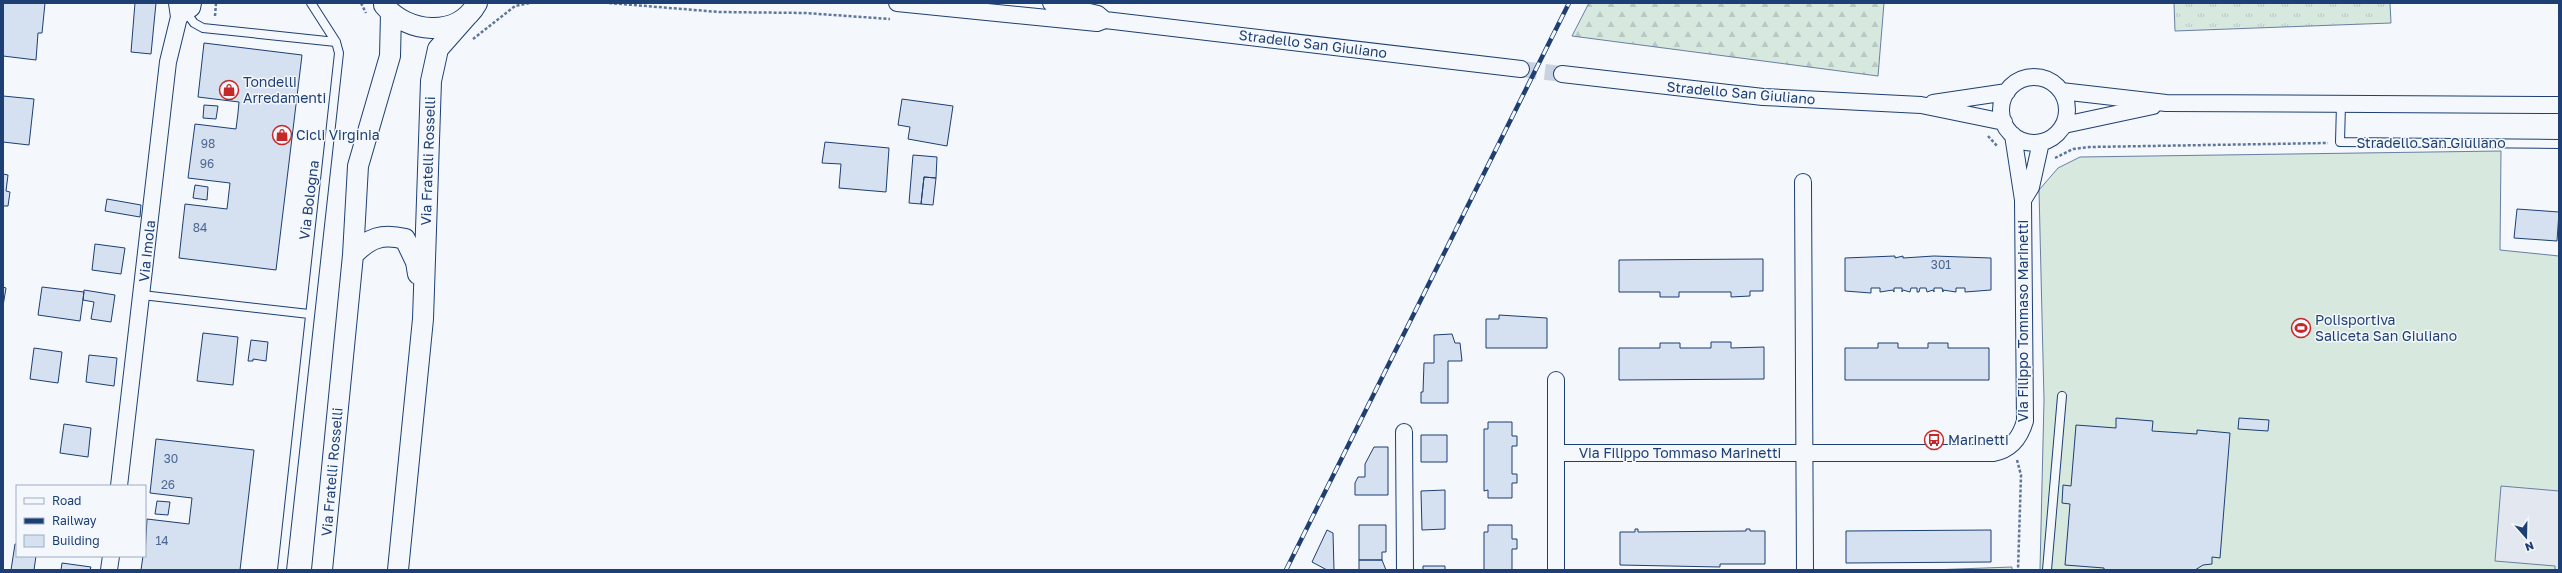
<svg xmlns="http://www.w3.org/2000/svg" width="2562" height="573" viewBox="0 0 2562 573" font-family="'Golos Text',sans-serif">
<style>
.grass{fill:url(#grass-tufts);stroke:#687fa3}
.forest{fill:url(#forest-firs);stroke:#687fa3}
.park{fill:url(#park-crowns);stroke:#687fa3}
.pitch{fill:#d7e8df;stroke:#687fa3}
.parking{fill:#e3e8f0;stroke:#687fa3}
.building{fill:#d5e0f0;stroke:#1d3f73}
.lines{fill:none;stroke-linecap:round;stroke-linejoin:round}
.minor-tunnel{stroke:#c9d2e0;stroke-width:16;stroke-dasharray:16 8;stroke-linecap:butt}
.service-casing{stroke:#1d3f73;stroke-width:10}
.minor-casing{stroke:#1d3f73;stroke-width:18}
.tertiary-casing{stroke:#1d3f73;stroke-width:22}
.path{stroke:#5e769c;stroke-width:2.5;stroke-dasharray:3 2;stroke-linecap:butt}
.service{stroke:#f4f7fb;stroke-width:8}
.minor{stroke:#f4f7fb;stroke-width:16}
.tertiary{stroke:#f4f7fb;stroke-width:20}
.rail-casing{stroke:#1d3f73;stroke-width:4.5}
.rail{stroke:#f4f7fb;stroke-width:3;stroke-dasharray:9;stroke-linecap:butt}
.labels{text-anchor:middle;stroke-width:3;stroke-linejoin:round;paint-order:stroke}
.number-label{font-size:12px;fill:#4b6792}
.street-label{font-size:14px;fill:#1d3f73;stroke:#f4f7fb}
.poi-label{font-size:14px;fill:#1d3f73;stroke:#f4f7fb;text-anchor:start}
</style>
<defs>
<pattern id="grass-tufts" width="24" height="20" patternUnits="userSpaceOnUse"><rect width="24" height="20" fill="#d7e8df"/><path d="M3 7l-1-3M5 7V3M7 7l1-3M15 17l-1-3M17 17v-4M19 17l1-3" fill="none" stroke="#b8c8c3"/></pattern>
<pattern id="forest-firs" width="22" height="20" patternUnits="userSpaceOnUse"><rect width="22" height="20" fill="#d7e8df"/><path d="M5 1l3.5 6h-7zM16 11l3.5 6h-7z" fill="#b8c8c3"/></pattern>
<pattern id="park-crowns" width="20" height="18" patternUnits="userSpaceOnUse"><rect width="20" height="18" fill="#d7e8df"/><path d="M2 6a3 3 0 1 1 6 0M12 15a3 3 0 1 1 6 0" fill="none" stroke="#b8c8c3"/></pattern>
</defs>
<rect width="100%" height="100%" fill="#f4f7fb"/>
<path class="grass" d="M 2174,3 L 2390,3 L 2391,23 L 2175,31 Z"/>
<path class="forest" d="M 1589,3 L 1884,3 L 1878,76 L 1572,36 Z"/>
<path class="park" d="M 2012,567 L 2012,570 L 1930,570 Z"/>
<path class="pitch" d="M 2501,151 L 2500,250 L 2559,256 L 2559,570 L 2040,570 L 2044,400 L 2039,190 L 2058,168 L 2080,157 Z"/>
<path class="parking" d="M 2501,486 L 2559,491 L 2559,570 L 2555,570 L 2555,566 L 2495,561 Z"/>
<path class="building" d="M 3,3 L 45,3 L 42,33 L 38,33 L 36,60 L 3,56 Z
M 135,3 L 156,3 L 151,54 L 131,52 Z
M 204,43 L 302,55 L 276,270 L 179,258 L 185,204 L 227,209 L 230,183 L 188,178 L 195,124 L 236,129 L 238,113 L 239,102 L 198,97 Z
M 3,96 L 34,99 L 29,145 L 3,142 Z
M 902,99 L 953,106 L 947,146 L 908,139 L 910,127 L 898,125 Z
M 204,105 L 218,106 L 216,119 L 203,118 Z
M 825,142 L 889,148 L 886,192 L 839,188 L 841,164 L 822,163 Z
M 913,155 L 937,157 L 936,178 L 924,177 L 921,204 L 909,203 Z
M 3,174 L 8,175 L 6,191 L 10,192 L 8,206 L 3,206 Z
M 924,177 L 936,178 L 933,205 L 921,204 Z
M 195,185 L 208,187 L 207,200 L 193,198 Z
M 107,199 L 141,205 L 140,217 L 105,211 Z
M 2517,209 L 2559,212 L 2557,241 L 2514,238 Z
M 95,244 L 125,248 L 121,274 L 92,270 Z
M 1895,256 L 1895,258 L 1903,256 L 1903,258 L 1934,256 L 1991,258 L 1991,290 L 1965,292 L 1965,288 L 1956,288 L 1956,292 L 1943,290 L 1943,292 L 1942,288 L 1934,288 L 1934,292 L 1933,290 L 1927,292 L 1926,288 L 1920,288 L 1919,292 L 1917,292 L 1917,288 L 1911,288 L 1910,292 L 1903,290 L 1902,292 L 1902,288 L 1894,288 L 1894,292 L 1893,290 L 1880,292 L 1880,288 L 1871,288 L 1871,293 L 1845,291 L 1845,258 Z
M 1763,259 L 1763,291 L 1750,291 L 1750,296 L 1731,297 L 1731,292 L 1679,292 L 1679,297 L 1660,297 L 1660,292 L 1619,292 L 1619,260 Z
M 3,287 L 6,288 L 3,306 Z
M 42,287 L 84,292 L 80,321 L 38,315 Z
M 84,290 L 115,295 L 111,322 L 91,319 L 94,302 L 83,300 Z
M 1499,315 L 1547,318 L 1547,348 L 1486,348 L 1486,319 L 1499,319 Z
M 203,333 L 238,337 L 233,385 L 197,381 Z
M 1452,334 L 1455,343 L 1460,343 L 1462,361 L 1448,361 L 1448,403 L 1421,403 L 1421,392 L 1423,392 L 1424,363 L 1434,363 L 1434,335 Z
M 251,340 L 268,342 L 266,361 L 253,359 L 253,361 L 248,361 Z
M 1711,342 L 1731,342 L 1731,348 L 1764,347 L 1764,379 L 1619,380 L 1619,348 L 1660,348 L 1660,343 L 1680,343 L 1680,348 L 1711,348 Z
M 1878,343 L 1898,343 L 1898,348 L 1928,348 L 1928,343 L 1948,343 L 1948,348 L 1989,348 L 1989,380 L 1845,380 L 1845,348 L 1878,348 Z
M 34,348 L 62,352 L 58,383 L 30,379 Z
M 89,355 L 117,358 L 114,386 L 86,382 Z
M 2116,418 L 2153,421 L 2152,431 L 2197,434 L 2197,430 L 2230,433 L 2220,558 L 2212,557 L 2212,564 L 2203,565 L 2195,570 L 2104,570 L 2104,568 L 2065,565 L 2070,504 L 2062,503 L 2063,485 L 2071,486 L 2076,425 L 2116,428 Z
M 2239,418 L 2269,420 L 2268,431 L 2238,429 Z
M 1488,422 L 1512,422 L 1512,436 L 1517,436 L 1517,446 L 1512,446 L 1512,474 L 1517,474 L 1517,483 L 1512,483 L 1512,498 L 1488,498 L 1488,490 L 1484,491 L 1484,429 L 1488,429 Z
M 64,424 L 91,428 L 88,457 L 60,453 Z
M 1421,435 L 1447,435 L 1447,462 L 1421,462 Z
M 156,439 L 254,450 L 240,570 L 141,570 L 143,556 L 145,556 L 147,519 L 189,524 L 192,498 L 150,493 Z
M 1374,447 L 1388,447 L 1388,495 L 1355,495 L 1355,483 L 1358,477 L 1365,477 L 1365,464 Z
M 1445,490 L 1445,529 L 1422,530 L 1421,491 Z
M 157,501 L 170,502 L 168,515 L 155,514 Z
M 1359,525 L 1386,525 L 1386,552 L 1382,552 L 1382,560 L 1359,560 Z
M 1488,525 L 1512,525 L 1512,539 L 1517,539 L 1517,549 L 1512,549 L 1512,570 L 1484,570 L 1484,532 L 1488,532 Z
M 1635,529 L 1638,529 L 1638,532 L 1746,531 L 1746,529 L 1750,529 L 1750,531 L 1765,531 L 1765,564 L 1720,564 L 1720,567 L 1620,565 L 1620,532 L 1635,532 Z
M 1327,530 L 1333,533 L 1334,570 L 1327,570 L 1312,562 Z
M 1991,530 L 1991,562 L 1846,563 L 1846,531 Z
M 15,544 L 17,544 L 17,556 L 36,556 L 34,570 L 11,570 Z
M 1359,560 L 1382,560 L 1386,570 L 1359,570 Z
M 62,563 L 91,567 L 90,570 L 61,570 Z
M 1423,566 L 1445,566 L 1445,570 L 1423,570 Z"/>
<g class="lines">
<path class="minor-tunnel" d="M 1521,69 L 1562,74"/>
<defs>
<path id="service" d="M 186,12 L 194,23 L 203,28 L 336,42
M 2341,104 L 2340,142 L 2559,144
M 142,295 L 309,314
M 282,570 L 339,53 L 336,42 L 311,3
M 2047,570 L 2062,396"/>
<path id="minor" d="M 897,3 L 1097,23 L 1105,20 L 1521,69
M 1051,3 L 1098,14 L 1105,20
M 179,17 L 192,8 L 193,3
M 1562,74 L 1763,97 L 1921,105 L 2004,122
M2001 110a33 33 0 1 1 66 0a33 33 0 1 1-66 0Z
M 2061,91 L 2166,103 L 2559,105
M 1933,103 L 2007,92
M 2064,125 L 2153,106
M 1803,182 L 1805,570
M 2023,200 L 2031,187 L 2041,142
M 1404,432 L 1405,570
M 1556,453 L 1556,380
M 119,486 L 168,62 L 179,17 L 177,3
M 109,570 L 111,556
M 1556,570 L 1556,453 L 1993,453 C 2011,450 2020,438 2025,421 L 2023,200 L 2013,135"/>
<path id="tertiary" d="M 384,5 C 406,33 458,39 477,3
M 353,255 C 369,238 382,233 405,239 L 416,262 L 418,274
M 322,570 L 353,255 L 358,166 L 390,56 L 391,13
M 398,570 L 423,319 L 431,81 L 438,49 L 468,15"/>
</defs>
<use href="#service" class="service-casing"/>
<use href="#minor" class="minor-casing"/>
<use href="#tertiary" class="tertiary-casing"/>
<path class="path" d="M 361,3 L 366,13
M 609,3 L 719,12 L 805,13 L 890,19
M 215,16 L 216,3
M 473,39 L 515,6 L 530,3
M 1988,136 L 1998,147
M 2055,158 L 2073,149 L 2090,147 L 2328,143
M 2017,460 L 2021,475 L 2018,570"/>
<use href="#service" class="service"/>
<use href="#minor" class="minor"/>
<use href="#tertiary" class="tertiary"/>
<defs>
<path id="rail" d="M 1286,570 L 1569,3"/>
</defs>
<use href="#rail" class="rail-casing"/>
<use href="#rail" class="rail"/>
</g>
<defs>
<symbol id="shop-ring" viewBox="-11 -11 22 22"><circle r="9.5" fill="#f4f7fb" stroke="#c62828" stroke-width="1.5"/><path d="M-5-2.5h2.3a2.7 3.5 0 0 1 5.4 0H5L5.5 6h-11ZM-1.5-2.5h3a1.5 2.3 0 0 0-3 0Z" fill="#c62828"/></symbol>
<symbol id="stadium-ring" viewBox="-11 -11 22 22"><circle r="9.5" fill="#f4f7fb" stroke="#c62828" stroke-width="1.5"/><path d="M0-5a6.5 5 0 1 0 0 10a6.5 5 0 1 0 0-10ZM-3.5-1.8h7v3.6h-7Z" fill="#c62828"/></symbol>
<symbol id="bus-ring" viewBox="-11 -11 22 22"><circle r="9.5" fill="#f4f7fb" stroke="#c62828" stroke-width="1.5"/><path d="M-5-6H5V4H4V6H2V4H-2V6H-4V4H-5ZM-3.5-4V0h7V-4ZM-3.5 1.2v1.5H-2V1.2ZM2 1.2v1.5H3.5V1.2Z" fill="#c62828"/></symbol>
</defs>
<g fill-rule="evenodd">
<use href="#shop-ring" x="218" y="79" width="22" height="22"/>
<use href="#shop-ring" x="271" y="124" width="22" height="22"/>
<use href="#stadium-ring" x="2290" y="317" width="22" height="22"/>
<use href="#bus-ring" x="1923" y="429" width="22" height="22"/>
</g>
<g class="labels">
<g class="number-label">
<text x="208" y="148">98</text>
<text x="207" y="168">96</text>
<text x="200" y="232">84</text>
<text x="1941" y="269">301</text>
<text x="171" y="463">30</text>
<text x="168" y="489">26</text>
<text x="162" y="545">14</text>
</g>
<g class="street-label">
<text transform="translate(1313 44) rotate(7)" y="5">Stradello San Giuliano</text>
<text transform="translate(1741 93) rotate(5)" y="5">Stradello San Giuliano</text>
<text x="2431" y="148">Stradello San Giuliano</text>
<text transform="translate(428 161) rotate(-88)" y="5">Via Fratelli Rosselli</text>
<text transform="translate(309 200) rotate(-83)" y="5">Via Bologna</text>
<text transform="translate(147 251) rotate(-84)" y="5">Via Imola</text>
<text transform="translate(2023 321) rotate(-90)" y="5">Via Filippo Tommaso Marinetti</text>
<text x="1680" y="458">Via Filippo Tommaso Marinetti</text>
<text transform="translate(332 472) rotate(-85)" y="5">Via Fratelli Rosselli</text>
</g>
<g class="poi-label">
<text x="243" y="87">Tondelli<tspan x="243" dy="16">Arredamenti</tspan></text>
<text x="296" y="140">Cicli Virginia</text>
<text x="2315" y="325">Polisportiva<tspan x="2315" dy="16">Saliceta San Giuliano</tspan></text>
<text x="1948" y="445">Marinetti</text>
</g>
</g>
<rect width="2562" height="573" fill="none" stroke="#1d3f73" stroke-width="8"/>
<rect x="16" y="485" width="130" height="72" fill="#f4f7fb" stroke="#9eadc5"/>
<rect x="24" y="498" width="20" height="6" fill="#f4f7fb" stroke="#9eadc5"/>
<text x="52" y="505" font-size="12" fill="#1d3f73">Road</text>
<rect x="24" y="518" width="20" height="6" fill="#1d3f73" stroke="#9eadc5"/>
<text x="52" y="525" font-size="12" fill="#1d3f73">Railway</text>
<rect x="24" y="535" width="20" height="12" fill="#d5e0f0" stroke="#9eadc5"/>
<text x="52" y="545" font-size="12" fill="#1d3f73">Building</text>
<g transform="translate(2526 537) rotate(160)" stroke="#f4f7fb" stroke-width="3" paint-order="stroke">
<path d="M0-3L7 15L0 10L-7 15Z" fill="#1d3f73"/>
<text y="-6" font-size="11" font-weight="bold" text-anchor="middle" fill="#1d3f73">N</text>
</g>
</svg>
